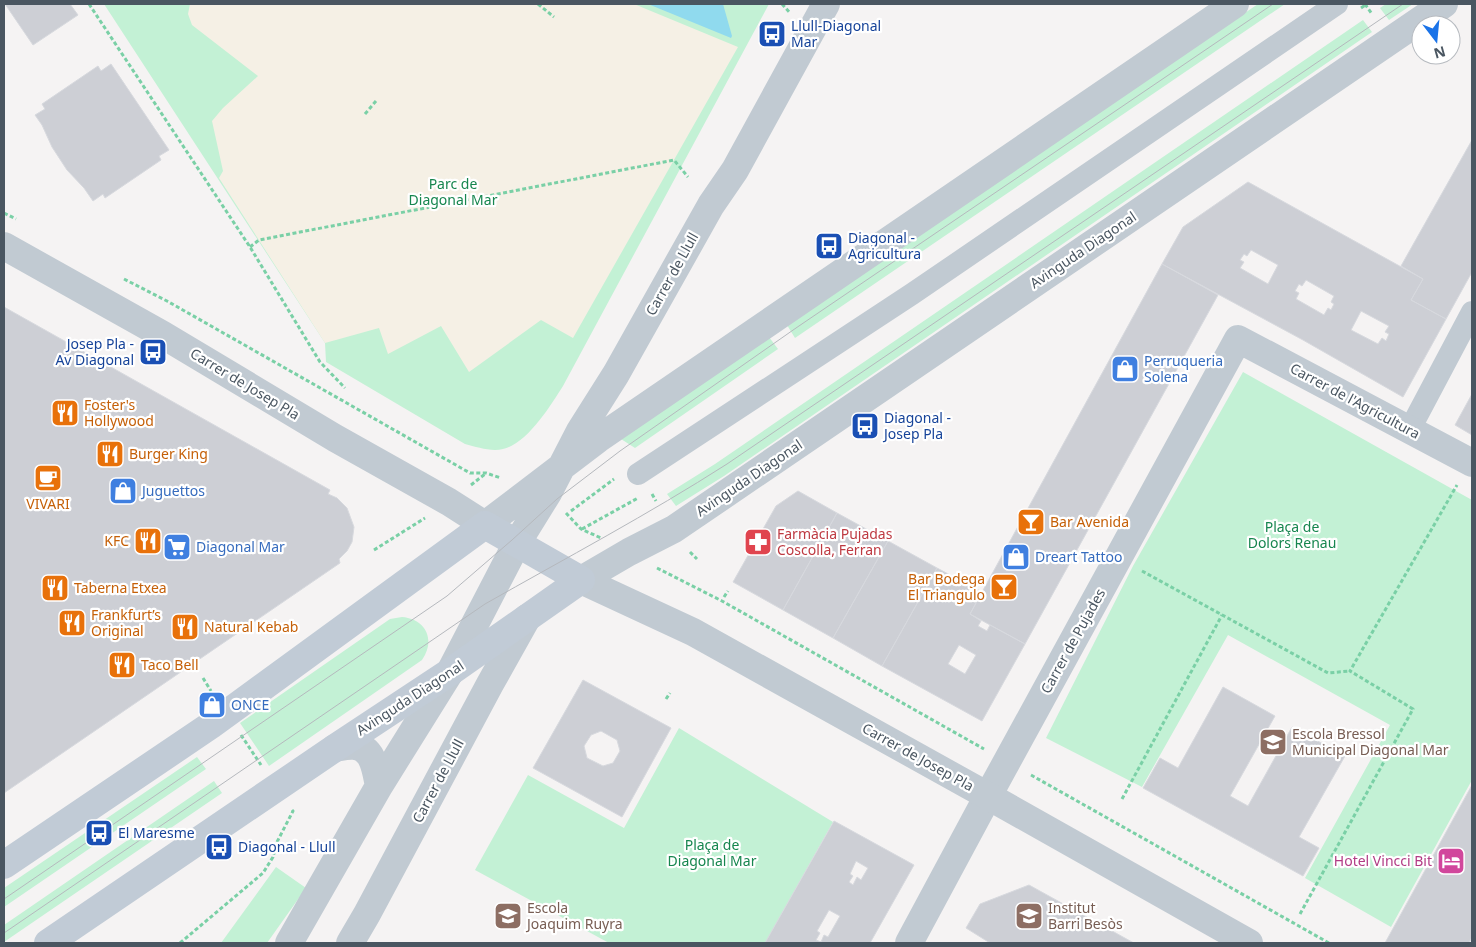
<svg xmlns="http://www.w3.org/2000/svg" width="1476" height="947" viewBox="0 0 1476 947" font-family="'Noto Sans',sans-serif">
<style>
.green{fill:#c3f1d5}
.sand{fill:#f5f0e5}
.water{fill:#90daee}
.building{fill:#cdcfd5;stroke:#d7d9de;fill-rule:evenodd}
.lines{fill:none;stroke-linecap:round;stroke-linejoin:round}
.path{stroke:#7ad0a6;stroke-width:3;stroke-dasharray:4 2.5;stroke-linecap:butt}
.pedestrian{stroke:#c1cad2;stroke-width:22}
.minor{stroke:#c1cad2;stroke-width:28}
.tertiary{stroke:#c1cad2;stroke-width:28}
.secondary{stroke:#c1cbd6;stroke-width:28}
.tram{stroke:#b5b8bd;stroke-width:1}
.labels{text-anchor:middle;stroke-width:4.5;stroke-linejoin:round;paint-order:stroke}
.transit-label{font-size:14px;fill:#164399;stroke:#fff;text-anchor:start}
.park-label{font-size:14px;fill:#17864f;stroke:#fff}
.street-label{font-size:14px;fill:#4a5661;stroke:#fff}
.shop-label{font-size:14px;fill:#366cbe;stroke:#fff;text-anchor:start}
.food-label{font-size:14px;fill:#c56008;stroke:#fff;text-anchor:start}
.health-label{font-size:14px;fill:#be3a42;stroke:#fff;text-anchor:start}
.education-label{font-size:14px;fill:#785e54;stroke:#fff;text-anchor:start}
.hotel-label{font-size:14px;fill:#b23c85;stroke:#fff;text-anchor:end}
</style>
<rect width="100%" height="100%" fill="#f5f3f3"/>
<path class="green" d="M 104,4 L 769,4 L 563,386 C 551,405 527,444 503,449 C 491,452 477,447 465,444 L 326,362 L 325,343 Z
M 1258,4 L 1285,4 L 795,338 L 787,325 Z
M 1386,4 L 1413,4 L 1389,20 L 1380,8 Z
M 1363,20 L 1372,32 L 724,476 L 676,506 L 667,494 L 715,464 Z
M 769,337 L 778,349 L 635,448 L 621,439 Z
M 1243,372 L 1472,500 L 1472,780 L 1391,927 L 1305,878 L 1390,725 L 1228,635 L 1142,787 L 1046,738 L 1133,566 Z
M 402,617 C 426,619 436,640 422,660 L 269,766 L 240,723 L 390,619 Z
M 679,728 L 833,822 L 765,943 L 609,943 L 475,870 L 528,775 L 624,828 Z
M 197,757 L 206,769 L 4,907 L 4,888 Z
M 214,781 L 222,793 L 4,942 L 4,925 Z
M 276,867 L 306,888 L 267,943 L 221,943 Z"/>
<path class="sand" d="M 190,4 L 634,4 L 738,47 L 573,338 L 541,320 L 469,372 L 441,326 L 388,354 L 379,328 L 325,343 L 219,178 L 223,171 L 212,121 L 223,108 L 258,76 L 192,25 L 188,14 Z"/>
<path class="water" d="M 648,4 L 723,4 L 732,36 L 731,38 Z"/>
<path class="building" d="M 5,4 L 70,4 L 78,15 L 33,45 Z
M 111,64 L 169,150 L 159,156 L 161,160 L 105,198 L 103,194 L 93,201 L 84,188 L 67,170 L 52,147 L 42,125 L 35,115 L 45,109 L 42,104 L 98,66 L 101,71 Z
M 1472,140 L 1472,272 L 1446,319 L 1411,300 L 1423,279 L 1401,266 Z
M 1248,182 L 1423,279 L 1411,300 L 1446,319 L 1403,397 L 1303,340 L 1162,264 L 1183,227 ZM 1251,250 L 1278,265 L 1268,284 L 1240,268 L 1244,262 L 1240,260 L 1244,254 L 1247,256 ZM 1306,280 L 1334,296 L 1331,302 L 1334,304 L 1331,310 L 1328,308 L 1324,315 L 1296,299 L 1299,293 L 1295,291 L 1299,284 L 1302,286 ZM 1361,311 L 1389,326 L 1385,332 L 1389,334 L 1386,341 L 1382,338 L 1378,344 L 1351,330 Z
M 1162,264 L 1218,295 L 1025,644 L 970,614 Z
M 4,307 L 330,490 L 328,494 L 337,498 L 347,508 L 354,527 L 352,542 L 347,551 L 339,559 L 340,563 L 4,793 Z
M 1472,394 L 1472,435 L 1455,425 Z
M 798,491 L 837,513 L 783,610 L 733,582 L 776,506 Z
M 837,513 L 888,541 L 833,638 L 783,610 Z
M 888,541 L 937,568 L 882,666 L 833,638 Z
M 937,568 L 982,592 L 970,614 L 981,621 L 978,626 L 987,631 L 990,625 L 1025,644 L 982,721 L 882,666 ZM 959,645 L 976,655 L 965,674 L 948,664 Z
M 583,680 L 671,728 L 622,817 L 533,768 ZM 601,731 L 617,740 L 620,751 L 613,763 L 603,766 L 587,758 L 584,746 L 591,735 Z
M 1223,687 L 1275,716 L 1230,796 L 1248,806 L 1292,727 L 1345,756 L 1299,837 L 1319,848 L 1303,876 L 1143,788 L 1160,758 L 1178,768 Z
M 1472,785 L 1472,937 L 1469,943 L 1385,943 Z
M 834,821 L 914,865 L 870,943 L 765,943 ZM 856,861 L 868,868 L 861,880 L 857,877 L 853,885 L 849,882 L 853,876 L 850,874 ZM 829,910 L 840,916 L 828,937 L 824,935 L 821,942 L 816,940 L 820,933 L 817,931 Z
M 1029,885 L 1132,942 L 1134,943 L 990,943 L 966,928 L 980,904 Z"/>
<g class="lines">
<path class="path" d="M 89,4 L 250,247 L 320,362 L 345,388
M 538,4 L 554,17
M 782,4 L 790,13
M 1365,4 L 1372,14
M 1361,8 L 1367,4
M 365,114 L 376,101
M 4,213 L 16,219
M 250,247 L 259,240 L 674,160 L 688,177
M 124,279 L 167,301 L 470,473 L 486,473 L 501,478
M 471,485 L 485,474
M 652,494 L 656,501
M 571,511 L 614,479
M 566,513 L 581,529 L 601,538
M 582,529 L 638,498
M 374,550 L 425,518
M 690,552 L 697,559
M 657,568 L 722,601 L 984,749
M 1142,571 L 1328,673 L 1350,671
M 724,597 L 728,591
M 203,678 L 211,691
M 666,699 L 670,693
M 241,735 L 261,765
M 1031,775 L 1329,943
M 1122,799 L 1222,615
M 1300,914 L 1413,709 L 1350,671 L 1457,485
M 180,943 L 263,873 L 273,857 L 277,842 L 293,811 L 292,810"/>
<path class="pedestrian" d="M 1410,429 L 1472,312
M 638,474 L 912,294 L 1337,4"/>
<path class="minor" d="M 335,748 C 341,747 349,745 355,746 C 374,748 376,772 379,786
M 289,943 L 379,786 L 450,672
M 350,943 L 367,914 L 490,684 L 527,618
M 909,943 L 988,796 L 1238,339 L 1472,463"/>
<path class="tertiary" d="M 4,246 L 163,335 L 335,438 L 449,502 L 485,525 L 598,439 L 1235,4
M 581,580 L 629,552 L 674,529 L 1444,4
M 581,580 L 693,632 L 988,796 L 1249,943
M 450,672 L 517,543 L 548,493 L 580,431 L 616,374 L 711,205 L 735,170 L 826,4"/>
<path class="secondary" d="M 4,865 L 211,725 L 485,525 L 581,580 L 450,672 L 335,748 L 48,943"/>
<path class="tram" d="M 4,899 L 447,596 L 512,540 L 557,499 L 620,451 L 796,328 L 1273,4
M 4,933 L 485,604 C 566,558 649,514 727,464 L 1403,4"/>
</g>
<defs>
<symbol id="bus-square" viewBox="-11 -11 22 22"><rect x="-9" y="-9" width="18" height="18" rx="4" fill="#1a4fb4" stroke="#fff"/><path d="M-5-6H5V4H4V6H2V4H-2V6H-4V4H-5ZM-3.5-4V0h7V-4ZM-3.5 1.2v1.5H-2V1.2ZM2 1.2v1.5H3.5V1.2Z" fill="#fff"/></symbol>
<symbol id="shop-square" viewBox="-11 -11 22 22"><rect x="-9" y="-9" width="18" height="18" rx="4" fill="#3f7fe0" stroke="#fff"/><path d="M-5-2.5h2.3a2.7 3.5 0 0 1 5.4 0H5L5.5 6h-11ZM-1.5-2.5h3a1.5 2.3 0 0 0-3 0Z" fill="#fff"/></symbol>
<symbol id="restaurant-square" viewBox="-11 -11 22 22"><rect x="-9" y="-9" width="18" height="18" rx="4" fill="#e8710a" stroke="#fff"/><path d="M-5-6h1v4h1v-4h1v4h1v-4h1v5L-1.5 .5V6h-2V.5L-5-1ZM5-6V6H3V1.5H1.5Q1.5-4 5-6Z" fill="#fff"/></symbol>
<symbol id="cafe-square" viewBox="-11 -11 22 22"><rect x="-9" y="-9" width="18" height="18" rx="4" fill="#e8710a" stroke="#fff"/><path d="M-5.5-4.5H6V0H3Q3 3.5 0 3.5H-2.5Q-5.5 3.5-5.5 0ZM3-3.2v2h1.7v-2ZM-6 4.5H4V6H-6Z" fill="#fff"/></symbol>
<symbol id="bar-square" viewBox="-11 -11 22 22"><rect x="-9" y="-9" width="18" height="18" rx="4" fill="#e8710a" stroke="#fff"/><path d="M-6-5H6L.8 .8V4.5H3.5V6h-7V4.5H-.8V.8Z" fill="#fff"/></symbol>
<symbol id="pharmacy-square" viewBox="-11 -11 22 22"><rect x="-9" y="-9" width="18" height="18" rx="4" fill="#e0444e" stroke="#fff"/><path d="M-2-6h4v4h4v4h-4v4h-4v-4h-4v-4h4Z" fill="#fff"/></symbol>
<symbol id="supermarket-square" viewBox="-11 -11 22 22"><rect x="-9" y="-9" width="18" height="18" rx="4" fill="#3f7fe0" stroke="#fff"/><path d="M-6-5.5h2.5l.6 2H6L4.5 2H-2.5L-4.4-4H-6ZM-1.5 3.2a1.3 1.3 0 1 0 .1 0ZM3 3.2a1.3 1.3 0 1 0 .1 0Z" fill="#fff"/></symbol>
<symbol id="school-square" viewBox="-11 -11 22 22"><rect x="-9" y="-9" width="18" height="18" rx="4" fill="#8d6e63" stroke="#fff"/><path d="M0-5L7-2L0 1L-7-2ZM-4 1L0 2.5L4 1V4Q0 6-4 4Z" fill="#fff"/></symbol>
<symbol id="hotel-square" viewBox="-11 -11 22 22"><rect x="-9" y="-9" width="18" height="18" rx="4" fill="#d1479c" stroke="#fff"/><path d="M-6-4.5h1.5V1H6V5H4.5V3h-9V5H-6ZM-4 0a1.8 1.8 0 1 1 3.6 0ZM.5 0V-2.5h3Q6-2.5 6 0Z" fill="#fff"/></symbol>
</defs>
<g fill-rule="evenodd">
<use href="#bus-square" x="756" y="18" width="32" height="32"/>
<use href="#bus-square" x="813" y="230" width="32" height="32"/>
<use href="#bus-square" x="137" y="336" width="32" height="32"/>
<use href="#shop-square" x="1109" y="353" width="32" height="32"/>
<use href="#restaurant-square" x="49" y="397" width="32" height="32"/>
<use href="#bus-square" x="849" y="410" width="32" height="32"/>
<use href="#restaurant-square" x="94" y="438" width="32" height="32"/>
<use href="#cafe-square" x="32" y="462" width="32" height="32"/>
<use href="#shop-square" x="107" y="475" width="32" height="32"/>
<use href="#bar-square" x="1015" y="506" width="32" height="32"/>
<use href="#restaurant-square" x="132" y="525" width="32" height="32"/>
<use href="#pharmacy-square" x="742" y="526" width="32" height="32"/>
<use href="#supermarket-square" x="161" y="531" width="32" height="32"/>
<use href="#shop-square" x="1000" y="541" width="32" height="32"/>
<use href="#bar-square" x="988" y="571" width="32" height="32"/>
<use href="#restaurant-square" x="39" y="572" width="32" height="32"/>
<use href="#restaurant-square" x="56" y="607" width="32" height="32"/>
<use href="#restaurant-square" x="169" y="611" width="32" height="32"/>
<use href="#restaurant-square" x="106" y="649" width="32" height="32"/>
<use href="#shop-square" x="196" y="689" width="32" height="32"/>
<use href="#school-square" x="1257" y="726" width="32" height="32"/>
<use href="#bus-square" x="83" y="817" width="32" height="32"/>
<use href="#bus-square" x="203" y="831" width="32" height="32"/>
<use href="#hotel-square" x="1435" y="845" width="32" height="32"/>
<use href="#school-square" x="492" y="900" width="32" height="32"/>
<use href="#school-square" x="1013" y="900" width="32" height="32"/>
</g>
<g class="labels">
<g class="transit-label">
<text x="791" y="31">Llull-Diagonal<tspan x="791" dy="16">Mar</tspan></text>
<text x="848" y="243">Diagonal -<tspan x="848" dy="16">Agricultura</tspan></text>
<text x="134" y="349" text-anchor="end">Josep Pla -<tspan x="134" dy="16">Av Diagonal</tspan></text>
<text x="884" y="423">Diagonal -<tspan x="884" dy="16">Josep Pla</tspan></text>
<text x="118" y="838">El Maresme</text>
<text x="238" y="852">Diagonal - Llull</text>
</g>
<g class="park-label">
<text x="453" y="189">Parc de<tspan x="453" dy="16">Diagonal Mar</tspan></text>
<text x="1292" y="532">Plaça de<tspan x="1292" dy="16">Dolors Renau</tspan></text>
<text x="712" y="850">Plaça de<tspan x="712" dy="16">Diagonal Mar</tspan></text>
</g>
<g class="street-label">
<text transform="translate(1083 250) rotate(-34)" y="5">Avinguda Diagonal</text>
<text transform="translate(672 274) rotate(-61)" y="5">Carrer de Llull</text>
<text transform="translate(245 384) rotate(31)" y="5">Carrer de Josep Pla</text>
<text transform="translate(1355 401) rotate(28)" y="5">Carrer de l'Agricultura</text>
<text transform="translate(749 478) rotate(-34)" y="5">Avinguda Diagonal</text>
<text transform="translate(1073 641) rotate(-61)" y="5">Carrer de Pujades</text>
<text transform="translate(410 698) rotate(-33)" y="5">Avinguda Diagonal</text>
<text transform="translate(918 757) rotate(29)" y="5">Carrer de Josep Pla</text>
<text transform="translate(438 781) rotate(-62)" y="5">Carrer de Llull</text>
</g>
<g class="shop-label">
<text x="1144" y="366">Perruqueria<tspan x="1144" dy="16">Solena</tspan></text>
<text x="142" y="496">Juguettos</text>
<text x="196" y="552">Diagonal Mar</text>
<text x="1035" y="562">Dreart Tattoo</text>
<text x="231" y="710">ONCE</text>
</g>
<g class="food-label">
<text x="84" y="410">Foster's<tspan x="84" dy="16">Hollywood</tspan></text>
<text x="129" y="459">Burger King</text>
<text x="48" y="509" text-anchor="middle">VIVARI</text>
<text x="1050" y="527">Bar Avenida</text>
<text x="129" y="546" text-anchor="end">KFC</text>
<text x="985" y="584" text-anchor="end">Bar Bodega<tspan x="985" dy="16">El Triangulo</tspan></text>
<text x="74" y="593">Taberna Etxea</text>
<text x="91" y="620">Frankfurt’s<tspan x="91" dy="16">Original</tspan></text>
<text x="204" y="632">Natural Kebab</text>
<text x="141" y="670">Taco Bell</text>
</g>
<g class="health-label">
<text x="777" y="539">Farmàcia Pujadas<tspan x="777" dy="16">Coscolla, Ferran</tspan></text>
</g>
<g class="education-label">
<text x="1292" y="739">Escola Bressol<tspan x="1292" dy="16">Municipal Diagonal Mar</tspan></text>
<text x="527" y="913">Escola<tspan x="527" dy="16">Joaquim Ruyra</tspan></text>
<text x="1048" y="913">Institut<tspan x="1048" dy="16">Barri Besòs</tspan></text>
</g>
<g class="hotel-label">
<text x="1432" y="866">Hotel Vincci Bit</text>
</g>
</g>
<rect width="1476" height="947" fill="none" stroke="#4a5661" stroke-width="10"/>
<g transform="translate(1436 40) rotate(164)"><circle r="24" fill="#ffffff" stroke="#b7bbc0"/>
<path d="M0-4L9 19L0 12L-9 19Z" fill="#1a73e8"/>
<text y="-8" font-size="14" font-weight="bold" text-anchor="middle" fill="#4a5661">N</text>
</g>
</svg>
